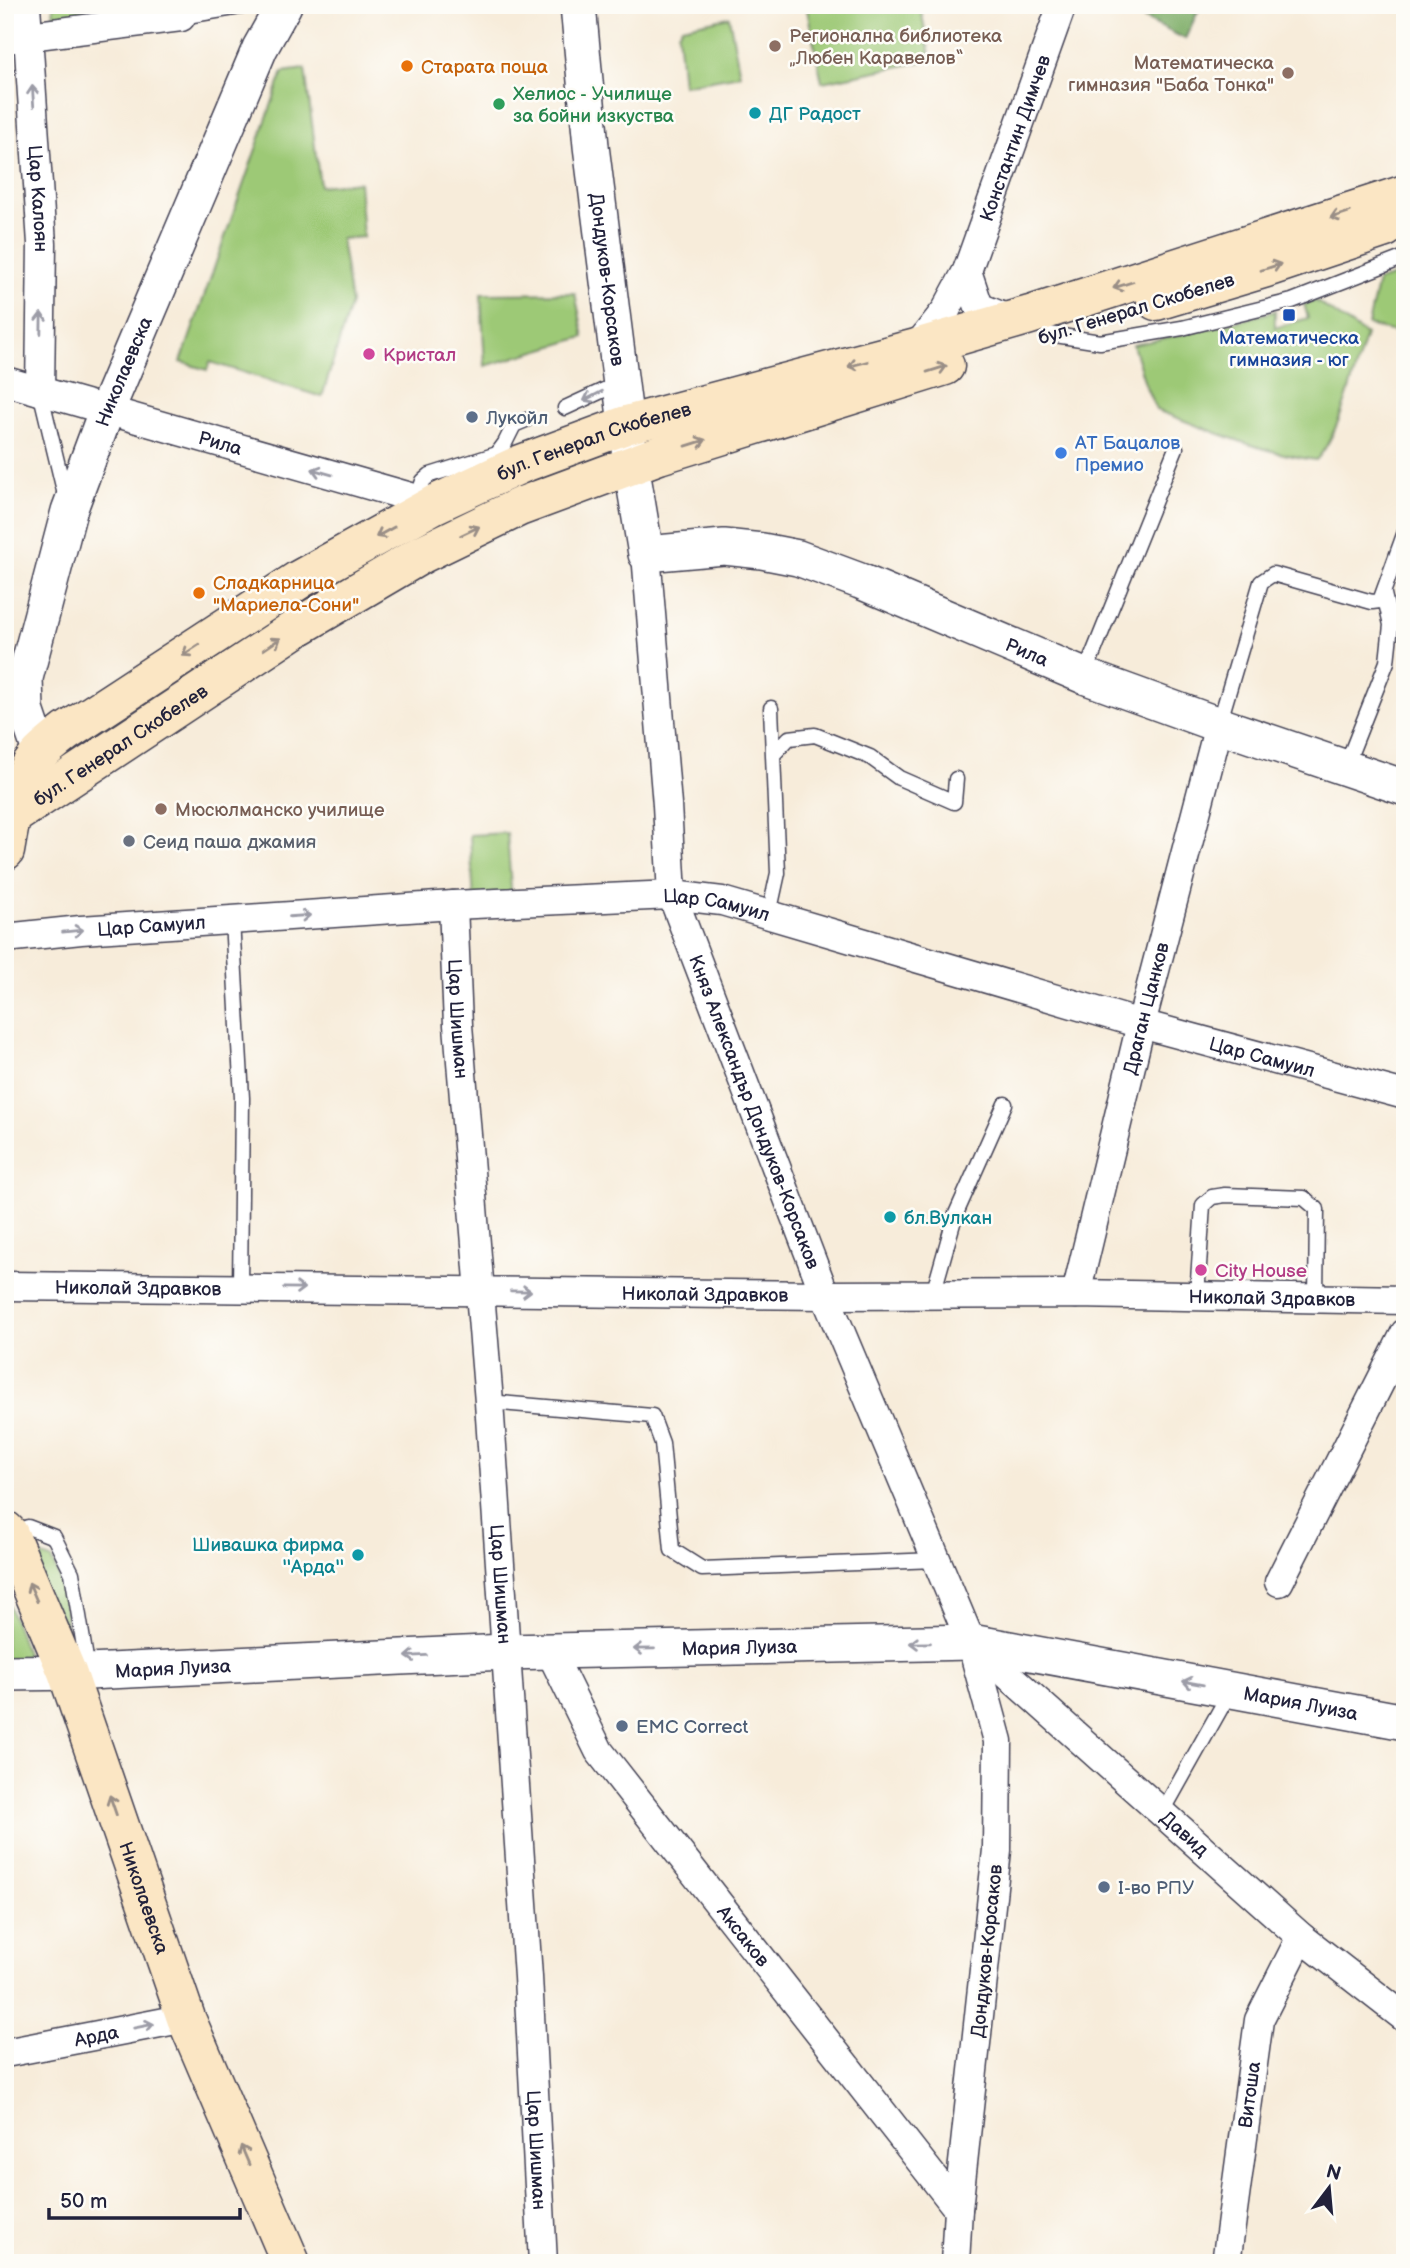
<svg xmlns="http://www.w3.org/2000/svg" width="1410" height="2268" viewBox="0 0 1410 2268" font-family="'Balsamiq Sans',sans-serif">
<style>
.green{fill:#9dc976;stroke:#607658;stroke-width:2}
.forest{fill:#7ead67;stroke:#506851;stroke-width:2}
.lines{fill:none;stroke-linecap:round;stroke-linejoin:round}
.service-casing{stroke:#424053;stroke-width:17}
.minor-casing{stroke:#424053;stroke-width:31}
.tertiary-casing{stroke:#424053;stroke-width:38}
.secondary-casing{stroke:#424053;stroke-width:41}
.service{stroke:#fff;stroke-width:14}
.minor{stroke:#fff;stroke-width:28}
.tertiary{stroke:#fff;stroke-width:35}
.secondary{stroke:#fbe6c4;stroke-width:38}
.oneway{stroke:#9c9ca7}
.oneway2{stroke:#998e86}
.education-dot{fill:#8d6e63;stroke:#fdfcf7;stroke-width:2.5}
.food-dot{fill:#e8710a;stroke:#fdfcf7;stroke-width:2.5}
.leisure-dot{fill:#2e9e5b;stroke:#fdfcf7;stroke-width:2.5}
.culture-dot{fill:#0f9aa8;stroke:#fdfcf7;stroke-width:2.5}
.transit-dot{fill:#1a4fb4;stroke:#fdfcf7;stroke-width:2.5}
.hotel-dot{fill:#d1479c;stroke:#fdfcf7;stroke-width:2.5}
.service-dot{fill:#5c6f8a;stroke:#fdfcf7;stroke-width:2.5}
.shop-dot{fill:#3f7fe0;stroke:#fdfcf7;stroke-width:2.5}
.worship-dot{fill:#6b7280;stroke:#fdfcf7;stroke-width:2.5}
.labels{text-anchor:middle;stroke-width:5;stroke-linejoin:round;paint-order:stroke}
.education-label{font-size:19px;fill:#785e54;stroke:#fdfcf7;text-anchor:start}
.food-label{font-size:19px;fill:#c56008;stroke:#fdfcf7;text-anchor:start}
.leisure-label{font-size:19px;fill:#27864d;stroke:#fdfcf7;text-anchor:start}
.culture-label{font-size:19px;fill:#0d838f;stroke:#fdfcf7;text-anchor:start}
.street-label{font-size:19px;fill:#22223b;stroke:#fdfcf7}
.transit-label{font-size:19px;fill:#164399;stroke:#fdfcf7}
.hotel-label{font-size:19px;fill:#b23c85;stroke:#fdfcf7;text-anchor:start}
.service-label{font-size:19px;fill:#4e5e75;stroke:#fdfcf7;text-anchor:start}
.shop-label{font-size:19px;fill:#366cbe;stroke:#fdfcf7;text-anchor:start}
.worship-label{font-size:19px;fill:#5b616d;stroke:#fdfcf7;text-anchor:start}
</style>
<rect width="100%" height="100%" fill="#fdfcf7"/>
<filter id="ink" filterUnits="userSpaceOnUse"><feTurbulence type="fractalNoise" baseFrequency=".0143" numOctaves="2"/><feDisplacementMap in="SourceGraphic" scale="14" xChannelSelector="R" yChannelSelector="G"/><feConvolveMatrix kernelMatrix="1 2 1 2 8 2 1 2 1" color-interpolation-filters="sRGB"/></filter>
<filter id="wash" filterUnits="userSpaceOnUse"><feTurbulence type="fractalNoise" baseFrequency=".00686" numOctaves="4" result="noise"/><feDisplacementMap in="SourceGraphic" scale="28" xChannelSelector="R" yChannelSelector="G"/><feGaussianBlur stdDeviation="1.57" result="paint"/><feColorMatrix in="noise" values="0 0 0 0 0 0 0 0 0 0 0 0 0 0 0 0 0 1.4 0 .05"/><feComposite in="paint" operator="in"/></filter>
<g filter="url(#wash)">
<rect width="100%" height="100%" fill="#f7ecda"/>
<path class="green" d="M 53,5 L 167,5 L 54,18 Z
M 806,5 L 920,5 L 931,60 L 822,82 Z
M 729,17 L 740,75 L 683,85 L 678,33 L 682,27 Z
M 305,69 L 320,186 L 359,182 L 363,237 L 341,239 L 351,303 L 322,397 L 210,362 L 207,370 L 181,362 L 283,72 Z
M 1405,273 L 1405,330 L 1402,334 L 1368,325 L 1378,281 Z
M 575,293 L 584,337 L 485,366 L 481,294 Z
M 1316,301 L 1366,335 C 1355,368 1339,437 1316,460 C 1261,453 1208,429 1156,410 L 1146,387 L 1133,345 L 1212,328 L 1275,311 L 1275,328 L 1308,318 L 1304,304 Z
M 507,833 L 512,901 L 474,903 L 470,835 Z
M 28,1551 L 51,1559 C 68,1591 67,1625 65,1661 Z
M 5,1593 L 29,1662 L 5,1662 Z"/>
<path class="forest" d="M 1117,5 L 1201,5 L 1185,39 Z"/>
</g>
<g filter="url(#ink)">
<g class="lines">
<defs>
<path id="service" d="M 181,17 L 252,5
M 1049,334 L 1100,342 L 1182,328 L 1292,301 L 1405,257
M 40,391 L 66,499
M 565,408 L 619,383
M 417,499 L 423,481 L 430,475 L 497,454 L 505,443 L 514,425 L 526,420
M 1084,676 L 1176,448
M 1219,724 L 1261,582 L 1273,574 L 1372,602 L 1380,601 L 1405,532
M 773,755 L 789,738 L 815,735 L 870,757 L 899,778 L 954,802 L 956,779
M 1345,768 L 1387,662 L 1391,625 L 1384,594
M 769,914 L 778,873 L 771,708
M 232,920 L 242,1098 L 240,1288
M 933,1294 L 955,1216 L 1005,1104
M 1197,1296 L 1203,1205 L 1212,1197 L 1225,1195 L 1304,1198 L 1317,1209 L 1316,1299
M 489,1402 L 652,1416 L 662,1443 L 672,1550 L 702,1569 L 936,1560
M 10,1534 L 28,1527 L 54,1537 L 72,1573 L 88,1671
M 1162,1813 L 1230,1692"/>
<g id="minor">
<path id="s1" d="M 26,5 L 42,244 L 40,391"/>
<path d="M 5,39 L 181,17"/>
<path d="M 967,271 L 979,307 L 1011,320"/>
<path id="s2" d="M 916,348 L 946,310 L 967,271 L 1062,5"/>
<path id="s3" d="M 5,381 L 435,504"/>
<path id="s4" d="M 646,554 L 667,805 L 672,895 L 825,1295 L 971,1642 L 998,1741 L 997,1850 L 958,2209 L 955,2263"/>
<path id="s5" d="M 453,905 L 458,1025 L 489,1402 L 528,1977 L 543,2263"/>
<path id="s6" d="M 5,938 L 81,930 L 453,905 L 672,895 L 722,901 L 1141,1024 L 1405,1095"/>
<path id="s7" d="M 5,1286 L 825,1295 L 1076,1294 L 1405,1300"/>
<path id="s8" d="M 1076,1294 L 1141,1024 L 1219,725"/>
<path d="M 1279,1582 L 1405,1333"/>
<path id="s9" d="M 971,1642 L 1301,1937 L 1405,2018"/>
<path id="s10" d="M 550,1651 L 599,1751 L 958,2209"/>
<path id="s11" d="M 5,2053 L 186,2018"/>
<path id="s12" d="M 1226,2263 L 1259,2020 L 1301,1937"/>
</g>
<g id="tertiary">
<path id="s13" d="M 578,5 L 591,146 L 631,464 L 646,554 L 724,547 L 762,551 L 798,558 L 860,581 L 1084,676 L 1219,725 L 1405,788"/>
<path id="s14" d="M 41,754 L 26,710 L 25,678 L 69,511 L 107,409 L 260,48 L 284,5"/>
<path id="s15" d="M 5,1673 L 88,1672 L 505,1652 L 971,1642 L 1405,1722"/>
</g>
<g id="secondary">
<path d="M 1156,301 L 1266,268 L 1385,228"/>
<path id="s16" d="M 11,817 L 298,627 L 422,554 L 519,507 L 659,455 L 945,366"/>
<path id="s17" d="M 5,851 C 11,818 16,779 40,754 C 48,746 57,739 66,732 L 300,579 L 435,504 L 521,464 L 626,425 L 916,348 L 1030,315 L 1405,194"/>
<path id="s18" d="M 5,1530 L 9,1534 L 67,1672 L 186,2018 L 291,2263"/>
</g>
</defs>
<use href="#service" class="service-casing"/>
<use href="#minor" class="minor-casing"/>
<use href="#tertiary" class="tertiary-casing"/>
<use href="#secondary" class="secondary-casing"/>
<use href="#service" class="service"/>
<use href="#minor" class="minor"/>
<use href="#tertiary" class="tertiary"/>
<use href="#secondary" class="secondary"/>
</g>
<defs><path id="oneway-shaft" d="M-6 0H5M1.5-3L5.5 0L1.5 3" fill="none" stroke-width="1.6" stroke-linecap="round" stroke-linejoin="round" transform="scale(1.75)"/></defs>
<g class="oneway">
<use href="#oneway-shaft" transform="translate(33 96) rotate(-94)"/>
<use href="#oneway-shaft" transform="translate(41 323) rotate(-89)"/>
<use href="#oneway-shaft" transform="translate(593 396) rotate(153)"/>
<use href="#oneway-shaft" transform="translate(322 472) rotate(-164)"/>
<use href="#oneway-shaft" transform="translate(300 916) rotate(-4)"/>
<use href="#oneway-shaft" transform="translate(73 931) rotate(-6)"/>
<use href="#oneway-shaft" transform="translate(294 1288) rotate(1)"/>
<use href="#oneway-shaft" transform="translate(521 1291) rotate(1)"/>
<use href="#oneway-shaft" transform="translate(920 1643) rotate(179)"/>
<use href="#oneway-shaft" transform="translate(644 1649) rotate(179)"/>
<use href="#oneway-shaft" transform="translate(416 1656) rotate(177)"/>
<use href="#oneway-shaft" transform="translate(1193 1683) rotate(-170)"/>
<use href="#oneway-shaft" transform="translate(144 2026) rotate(-11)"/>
</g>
<g class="oneway2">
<use href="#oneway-shaft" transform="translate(1340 215) rotate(162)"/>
<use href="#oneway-shaft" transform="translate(1271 267) rotate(-18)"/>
<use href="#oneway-shaft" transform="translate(1123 285) rotate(162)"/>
<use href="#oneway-shaft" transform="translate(858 364) rotate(165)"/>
<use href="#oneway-shaft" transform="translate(937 369) rotate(-17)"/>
<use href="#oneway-shaft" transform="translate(696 443) rotate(-17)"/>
<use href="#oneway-shaft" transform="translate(470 531) rotate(-26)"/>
<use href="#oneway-shaft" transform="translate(385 532) rotate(151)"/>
<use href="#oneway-shaft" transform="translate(272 644) rotate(-34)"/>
<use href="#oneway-shaft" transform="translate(191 650) rotate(147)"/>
<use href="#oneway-shaft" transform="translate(33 1592) rotate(-113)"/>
<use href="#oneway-shaft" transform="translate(113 1805) rotate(-109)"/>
<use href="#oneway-shaft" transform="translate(245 2155) rotate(-113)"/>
</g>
</g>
<g class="education-dot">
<circle cx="775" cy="46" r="7"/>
<circle cx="1288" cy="73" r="7"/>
<circle cx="161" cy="809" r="7"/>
</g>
<g class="food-dot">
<circle cx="407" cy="66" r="7"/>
<circle cx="199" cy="593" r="7"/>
</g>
<circle class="leisure-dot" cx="499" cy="104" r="7"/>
<g class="culture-dot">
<circle cx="755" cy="113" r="7"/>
<circle cx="890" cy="1217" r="7"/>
<circle cx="358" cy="1555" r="7"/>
</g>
<rect class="transit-dot" x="1282" y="308" width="14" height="14" rx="3.5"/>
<g class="hotel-dot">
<circle cx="369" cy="354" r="7"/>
<circle cx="1201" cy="1270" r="7"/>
</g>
<g class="service-dot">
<circle cx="472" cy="417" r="7"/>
<circle cx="622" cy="1726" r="7"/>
<circle cx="1104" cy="1887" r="7"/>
</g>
<circle class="shop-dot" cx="1061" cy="453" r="7"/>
<circle class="worship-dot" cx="129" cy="841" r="7"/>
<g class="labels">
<g class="education-label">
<text x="789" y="42">Регионална библиотека<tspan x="789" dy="22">„Любен Каравелов“</tspan></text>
<text x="1274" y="69" text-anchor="end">Математическа<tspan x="1274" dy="22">гимназия "Баба Тонка"</tspan></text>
<text x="175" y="816">Мюсюлманско училище</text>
</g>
<g class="food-label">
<text x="421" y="73">Старата поща</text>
<text x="213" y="589">Сладкарница<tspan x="213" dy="22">"Мариела-Сони"</tspan></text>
</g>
<g class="leisure-label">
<text x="513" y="100">Хелиос - Училище<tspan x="513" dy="22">за бойни изкуства</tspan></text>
</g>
<g class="culture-label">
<text x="769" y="120">ДГ Радост</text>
<text x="904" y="1224">бл.Вулкан</text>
<text x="344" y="1551" text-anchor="end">Шивашка фирма<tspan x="344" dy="22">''Арда''</tspan></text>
</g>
<g class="street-label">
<text dy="7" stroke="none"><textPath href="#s2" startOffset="234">Константин Димчев</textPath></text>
<text dy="7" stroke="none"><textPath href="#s1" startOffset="194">Цар Калоян</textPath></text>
<text dy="7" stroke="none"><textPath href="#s13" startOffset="276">Дондуков-Корсаков</textPath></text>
<text transform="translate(1136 308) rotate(-17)" y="7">бул. Генерал Скобелев</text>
<text dy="7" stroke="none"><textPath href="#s14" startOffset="401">Николаевска</textPath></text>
<text dy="7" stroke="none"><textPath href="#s3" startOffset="224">Рила</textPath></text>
<text dy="7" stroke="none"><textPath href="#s17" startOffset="744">бул. Генерал Скобелев</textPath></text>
<text dy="7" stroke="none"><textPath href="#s13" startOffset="954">Рила</textPath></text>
<text dy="7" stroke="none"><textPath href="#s16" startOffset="131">бул. Генерал Скобелев</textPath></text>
<text dy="7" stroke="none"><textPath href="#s6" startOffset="714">Цар Самуил</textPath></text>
<text dy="7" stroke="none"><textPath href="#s6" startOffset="147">Цар Самуил</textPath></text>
<text dy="7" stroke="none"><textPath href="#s8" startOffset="294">Драган Цанков</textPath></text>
<text dy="7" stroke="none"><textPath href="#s5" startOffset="114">Цар Шишман</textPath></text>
<text dy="7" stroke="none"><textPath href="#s6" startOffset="1281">Цар Самуил</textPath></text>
<text dy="7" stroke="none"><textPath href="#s4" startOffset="574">Княз Александър Дондуков-Корсаков</textPath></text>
<text dy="7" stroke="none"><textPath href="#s7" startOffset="133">Николай Здравков</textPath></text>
<text dy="7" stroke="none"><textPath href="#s7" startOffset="700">Николай Здравков</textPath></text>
<text dy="7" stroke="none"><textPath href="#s7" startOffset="1267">Николай Здравков</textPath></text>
<text dy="7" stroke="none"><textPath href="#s5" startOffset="681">Цар Шишман</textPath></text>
<text dy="7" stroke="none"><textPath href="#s15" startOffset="735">Мария Луиза</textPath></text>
<text dy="7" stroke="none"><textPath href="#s15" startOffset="168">Мария Луиза</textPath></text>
<text dy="7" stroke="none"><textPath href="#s15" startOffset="1302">Мария Луиза</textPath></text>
<text dy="7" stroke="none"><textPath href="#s9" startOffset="287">Давид</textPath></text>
<text dy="7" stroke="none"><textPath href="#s18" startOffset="394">Николаевска</textPath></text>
<text dy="7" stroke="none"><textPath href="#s10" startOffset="346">Аксаков</textPath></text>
<text transform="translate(986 1951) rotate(-84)" y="7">Дондуков-Корсаков</text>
<text dy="7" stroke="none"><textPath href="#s11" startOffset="93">Арда</textPath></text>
<text dy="7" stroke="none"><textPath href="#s12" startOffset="170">Витоша</textPath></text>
<text dy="7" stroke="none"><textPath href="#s5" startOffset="1248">Цар Шишман</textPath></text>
</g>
<g class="transit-label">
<text x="1289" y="344">Математическа<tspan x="1289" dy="22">гимназия - юг</tspan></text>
</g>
<g class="hotel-label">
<text x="383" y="361">Кристал</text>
<text x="1215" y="1277">City House</text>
</g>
<g class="service-label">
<text x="486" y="424">Лукойл</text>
<text x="636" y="1733">EMC Correct</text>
<text x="1118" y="1894">I-во РПУ</text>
</g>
<g class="shop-label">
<text x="1075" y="449">АТ Бацалов<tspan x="1075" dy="22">Премио</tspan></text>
</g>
<g class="worship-label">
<text x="143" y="848">Сеид паша джамия</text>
</g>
</g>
<rect width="1410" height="2268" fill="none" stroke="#fdfcf7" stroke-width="28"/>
<g transform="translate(1329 2188) rotate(16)" stroke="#fdfcf7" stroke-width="5" paint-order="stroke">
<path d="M0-5L12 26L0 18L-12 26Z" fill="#22223b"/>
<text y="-10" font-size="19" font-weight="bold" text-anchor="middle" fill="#22223b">N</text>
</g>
<path d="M49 2208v10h191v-10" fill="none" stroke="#22223b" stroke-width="3.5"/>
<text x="60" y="2208" font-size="21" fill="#22223b" stroke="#fdfcf7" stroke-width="5" paint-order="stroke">50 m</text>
</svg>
